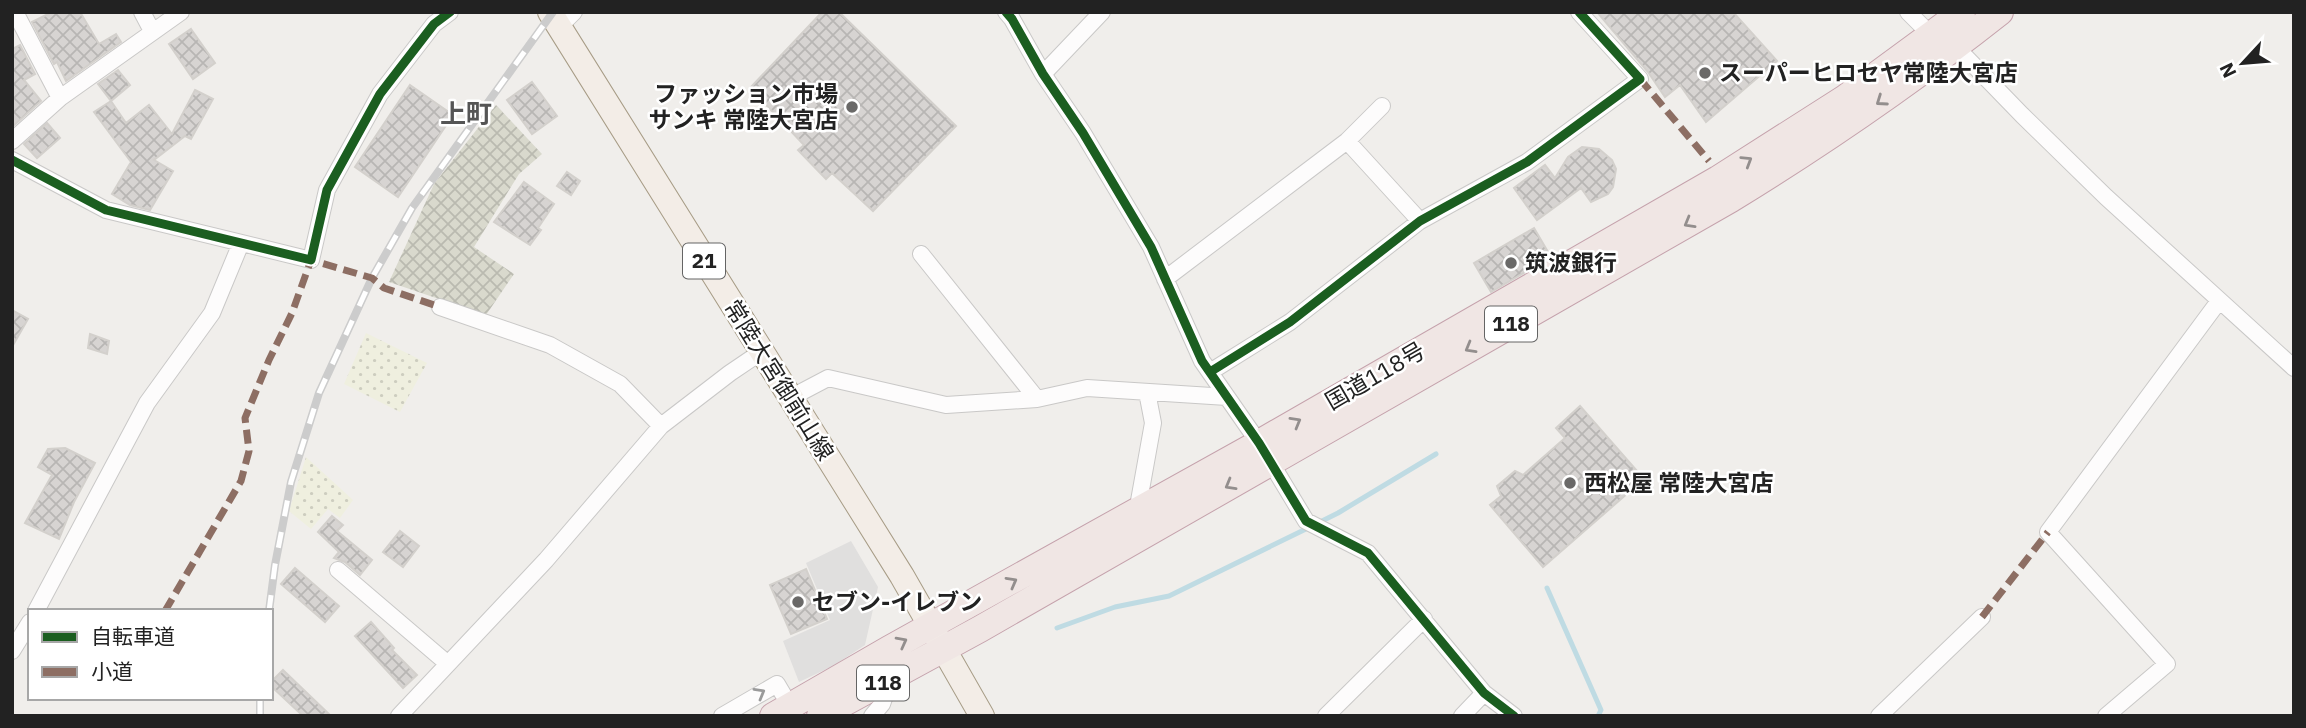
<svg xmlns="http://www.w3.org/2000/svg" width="2306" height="728" viewBox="0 0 2306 728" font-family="'IBM Plex Sans','Noto Sans JP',sans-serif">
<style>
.construction{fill:url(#construction-cross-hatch)}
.farmland{fill:url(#farmland-dots)}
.parking{fill:#e0dfde}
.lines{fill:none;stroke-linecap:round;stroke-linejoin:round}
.stream{stroke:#bfdbe3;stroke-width:5}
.building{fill:url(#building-cross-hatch);stroke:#d3d0cc;stroke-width:2}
.minor-casing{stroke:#c9c8c7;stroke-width:18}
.primary-casing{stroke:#a79c86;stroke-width:26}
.trunk-casing{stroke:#c5a2ac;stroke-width:28}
.minor{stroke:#fdfcfc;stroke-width:16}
.primary{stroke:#f3ede7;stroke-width:24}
.trunk{stroke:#f0e6e4;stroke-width:26}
.rail-casing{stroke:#ccc;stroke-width:8}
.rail{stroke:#fff;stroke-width:5;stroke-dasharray:16;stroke-linecap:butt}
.quiet{stroke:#8d6e63;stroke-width:7;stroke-dasharray:14 7;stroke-linecap:butt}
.cycleway-casing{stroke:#fff;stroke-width:13}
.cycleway{stroke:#1b5e20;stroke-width:9}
.oneway{stroke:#938e8d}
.oneway2{stroke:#9a9a9a}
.poi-dot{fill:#6a6968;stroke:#fff;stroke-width:2.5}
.labels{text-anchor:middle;stroke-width:5;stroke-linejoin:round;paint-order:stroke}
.shield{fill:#fff;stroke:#646464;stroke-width:2}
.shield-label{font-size:21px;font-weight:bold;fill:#222}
.poi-label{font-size:23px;font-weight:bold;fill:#222;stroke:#fff;text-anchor:start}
.street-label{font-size:23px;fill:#222;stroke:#fff}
.quarter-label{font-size:26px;font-weight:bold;fill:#555;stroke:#fff}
</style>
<defs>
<pattern id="construction-cross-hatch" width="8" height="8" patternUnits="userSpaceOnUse" patternTransform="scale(1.75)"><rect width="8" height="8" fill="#d9d9cd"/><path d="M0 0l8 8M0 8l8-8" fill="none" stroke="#babab0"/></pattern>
<pattern id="farmland-dots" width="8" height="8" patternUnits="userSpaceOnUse" patternTransform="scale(1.75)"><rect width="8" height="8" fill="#efefdf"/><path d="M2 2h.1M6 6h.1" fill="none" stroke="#cdcdbf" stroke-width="1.8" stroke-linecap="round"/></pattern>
<pattern id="building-cross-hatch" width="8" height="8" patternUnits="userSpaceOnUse" patternTransform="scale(1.75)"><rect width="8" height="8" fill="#d7d4d2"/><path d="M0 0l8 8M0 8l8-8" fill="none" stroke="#b8b6b4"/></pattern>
</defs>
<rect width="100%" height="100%" fill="#f0eeeb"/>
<path class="construction" d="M 496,105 L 542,154 L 519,174 L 474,247 L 514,274 L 486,315 L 389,282 L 434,184 Z"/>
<path class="farmland" d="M 366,333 L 427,363 L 400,412 L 344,384 Z
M 306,457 L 353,500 L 340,518 L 328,509 L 311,529 L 289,511 Z"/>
<path class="parking" d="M 851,541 L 878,587 L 865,645 L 833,666 L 799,682 L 783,641 L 830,620 L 806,563 Z"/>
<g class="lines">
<path class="stream" d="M 1318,523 L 1338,513 L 1436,454
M 1547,588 L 1601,710 L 1598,716
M 1057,628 L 1115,607 L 1169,596 L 1310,527"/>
</g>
<path class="building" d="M 52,12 L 80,12 L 99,44 L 116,34 L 121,42 L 66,81 L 57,62 L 54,64 L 32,22 Z
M 822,12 L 839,12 L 956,126 L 873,211 L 832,173 L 826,179 L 798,150 L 804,145 L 750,88 Z
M 1597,12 L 1733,12 L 1777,61 L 1706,122 L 1680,85 L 1665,97 L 1648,72 Z
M 191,29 L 215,63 L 193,79 L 169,44 Z
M 20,45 L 35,74 L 24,80 L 41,101 L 12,127 L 12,49 Z
M 118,70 L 130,85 L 111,101 L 98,84 Z
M 532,82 L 557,116 L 532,134 L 507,100 Z
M 410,85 L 453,115 L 398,197 L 355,167 Z
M 195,90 L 213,99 L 191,139 L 185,136 L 154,160 L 173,171 L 150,210 L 130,205 L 112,194 L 131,162 L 94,112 L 111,101 L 126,123 L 149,105 L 172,134 Z
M 47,123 L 60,138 L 37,158 L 24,144 Z
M 1582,147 L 1599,149 L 1612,160 L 1616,169 L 1613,187 L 1608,194 L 1591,202 L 1581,188 L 1537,220 L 1514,188 L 1545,165 L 1555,178 L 1568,157 Z
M 567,172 L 580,181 L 571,195 L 557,186 Z
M 524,182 L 554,204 L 538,228 L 541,230 L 530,245 L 494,222 Z
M 1534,228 L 1551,257 L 1491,292 L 1474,263 Z
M 12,310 L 28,319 L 12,347 Z
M 90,334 L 109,341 L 107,354 L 88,348 Z
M 1580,406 L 1644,479 L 1543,567 L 1490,505 L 1501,496 L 1497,486 L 1515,471 L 1523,475 L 1565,438 L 1556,428 Z
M 65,448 L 95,463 L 74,502 L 59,539 L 25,523 L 52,475 L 38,467 L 48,449 Z
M 332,516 L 343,525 L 337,531 L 372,560 L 360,575 L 345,562 L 334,558 L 339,552 L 318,532 Z
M 400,531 L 419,546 L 403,567 L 383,552 Z
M 295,568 L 339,606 L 325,622 L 281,584 Z
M 806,569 L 827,619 L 791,634 L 770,585 Z
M 371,622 L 394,648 L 392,650 L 417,675 L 403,688 L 355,636 Z
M 283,670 L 331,716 L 303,716 L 271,686 L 271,682 Z"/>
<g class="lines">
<defs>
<path id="minor" d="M 15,12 L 60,98
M 142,12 L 152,31
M 1006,12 L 1012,19 L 1043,74 L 1083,133 L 1151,247 L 1202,361 L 1259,443 L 1306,521 L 1368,553 L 1484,693 L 1514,716
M 1908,12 L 1932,36 L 1956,47 L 2022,115 L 2106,197 L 2294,368
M 559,27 L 574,12
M 1043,74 L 1102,12
M 12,141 L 60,98 L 181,12
M 1347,141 L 1420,221
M 12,160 L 106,210 L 311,260 L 327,190 L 380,94 L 434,24 L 450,12
M 921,254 L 1037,399
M 1165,279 L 1347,141 L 1382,106
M 440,307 L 550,345 L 620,384 L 661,426
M 1210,372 L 1290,322 L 1420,221 L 1527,162 L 1640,79 L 1579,12
M 790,398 L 828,378 L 946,405 L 1037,399 L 1087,388 L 1227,397
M 1137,512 L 1153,423 L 1147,392
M 338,570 L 448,664
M 36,611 L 147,403 L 212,313 L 241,243
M 12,651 L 30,622
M 399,716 L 546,560 L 661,426 L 730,373 L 761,352
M 722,716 L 777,684 L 790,706
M 872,716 L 882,704 L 891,679
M 1326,716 L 1424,619
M 1462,716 L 1484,693
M 1879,716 L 1982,617
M 2106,716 L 2167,664 L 2048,532 L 2219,301"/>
<path id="primary" d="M 550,12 L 902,576 L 982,716"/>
<path id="trunk" d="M 773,716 L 889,649 L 1259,443 L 1718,179 L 1845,98 L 1962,12
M 820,716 L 980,629 L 1731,199 C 1824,142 1914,80 2000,12"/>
</defs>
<use href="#minor" class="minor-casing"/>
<use href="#primary" class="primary-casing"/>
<use href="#trunk" class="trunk-casing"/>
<use href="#minor" class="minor"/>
<use href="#primary" class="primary"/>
<use href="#trunk" class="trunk"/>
<defs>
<path id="rail" d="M 269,611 L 275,565 L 291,482 L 319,393 L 372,278 L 412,208 L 553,12
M 260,716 L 260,698"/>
</defs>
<use href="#rail" class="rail-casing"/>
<use href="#rail" class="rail"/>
<path class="quiet" d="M 1640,79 L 1709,161
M 165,611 L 241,481 L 249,451 L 245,418 L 269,360 L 292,313 L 311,260 L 372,278 L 384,288 L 440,307
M 1982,617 L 2048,532"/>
<defs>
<path id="cycleway" d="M 1006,12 L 1012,19 L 1043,74 L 1083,133 L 1151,247 L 1202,361 L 1259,443 L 1306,521 L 1368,553 L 1484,693 L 1514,716
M 12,160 L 106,210 L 311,260 L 327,190 L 380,94 L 434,24 L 450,12
M 1210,372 L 1290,322 L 1420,221 L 1527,162 L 1640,79 L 1579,12"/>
</defs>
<use href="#cycleway" class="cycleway-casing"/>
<use href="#cycleway" class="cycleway"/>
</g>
<defs><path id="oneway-chevron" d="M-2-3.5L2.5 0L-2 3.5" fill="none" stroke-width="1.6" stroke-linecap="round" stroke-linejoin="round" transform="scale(1.75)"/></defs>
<g class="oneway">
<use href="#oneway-chevron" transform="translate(1881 101) rotate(145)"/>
<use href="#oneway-chevron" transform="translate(1747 161) rotate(-32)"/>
<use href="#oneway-chevron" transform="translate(1689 223) rotate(150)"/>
<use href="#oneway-chevron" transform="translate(1470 348) rotate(150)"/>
<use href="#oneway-chevron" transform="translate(1296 422) rotate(-30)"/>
<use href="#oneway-chevron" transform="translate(1230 485) rotate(150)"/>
<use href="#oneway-chevron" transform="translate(1012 582) rotate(-29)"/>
<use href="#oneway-chevron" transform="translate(902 642) rotate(-28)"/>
</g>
<use class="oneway2" href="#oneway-chevron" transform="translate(760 693) rotate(-30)"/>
<g class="poi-dot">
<circle cx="1705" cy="73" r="7"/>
<circle cx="852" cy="107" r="7"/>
<circle cx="1511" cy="263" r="7"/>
<circle cx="1570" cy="483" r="7"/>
<circle cx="798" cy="602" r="7"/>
</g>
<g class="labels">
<g class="shield">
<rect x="683" y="243.5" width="42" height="35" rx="5"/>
<rect x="1485" y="306.5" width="52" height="35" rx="5"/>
<rect x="857" y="665.5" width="52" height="35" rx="5"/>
</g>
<g class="shield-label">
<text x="704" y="268">21</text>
<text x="1511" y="331">118</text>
<text x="883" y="690">118</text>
</g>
<g class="poi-label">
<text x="1719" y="81">スーパーヒロセヤ常陸大宮店</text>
<text x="838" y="102" text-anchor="end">ファッション市場<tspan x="838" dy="26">サンキ 常陸大宮店</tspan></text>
<text x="1525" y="271">筑波銀行</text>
<text x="1584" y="491">西松屋 常陸大宮店</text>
<text x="812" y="610">セブン-イレブン</text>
</g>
<g class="street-label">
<text transform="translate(1375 376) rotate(-30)" y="8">国道118号</text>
<text transform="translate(779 380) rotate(58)" y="8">常陸大宮御前山線</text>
</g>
<g class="quarter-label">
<text x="466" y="123">上町</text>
</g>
</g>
<rect width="2306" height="728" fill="none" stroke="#222222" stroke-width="28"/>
<rect x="28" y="609" width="245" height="91" fill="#ffffff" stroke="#a7a7a7" stroke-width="2"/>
<rect x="42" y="632" width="35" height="10" fill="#1b5e20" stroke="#a7a7a7" stroke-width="2"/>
<text x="91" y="644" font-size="21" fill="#222222">自転車道</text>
<rect x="42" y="667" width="35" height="10" fill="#8d6e63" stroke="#a7a7a7" stroke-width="2"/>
<text x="91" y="679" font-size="21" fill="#222222">小道</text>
<g transform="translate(2243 63) rotate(244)" stroke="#ffffff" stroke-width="5" paint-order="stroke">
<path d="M0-5L12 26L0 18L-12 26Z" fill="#222222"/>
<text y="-10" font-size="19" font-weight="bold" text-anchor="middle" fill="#222222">N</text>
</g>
</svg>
